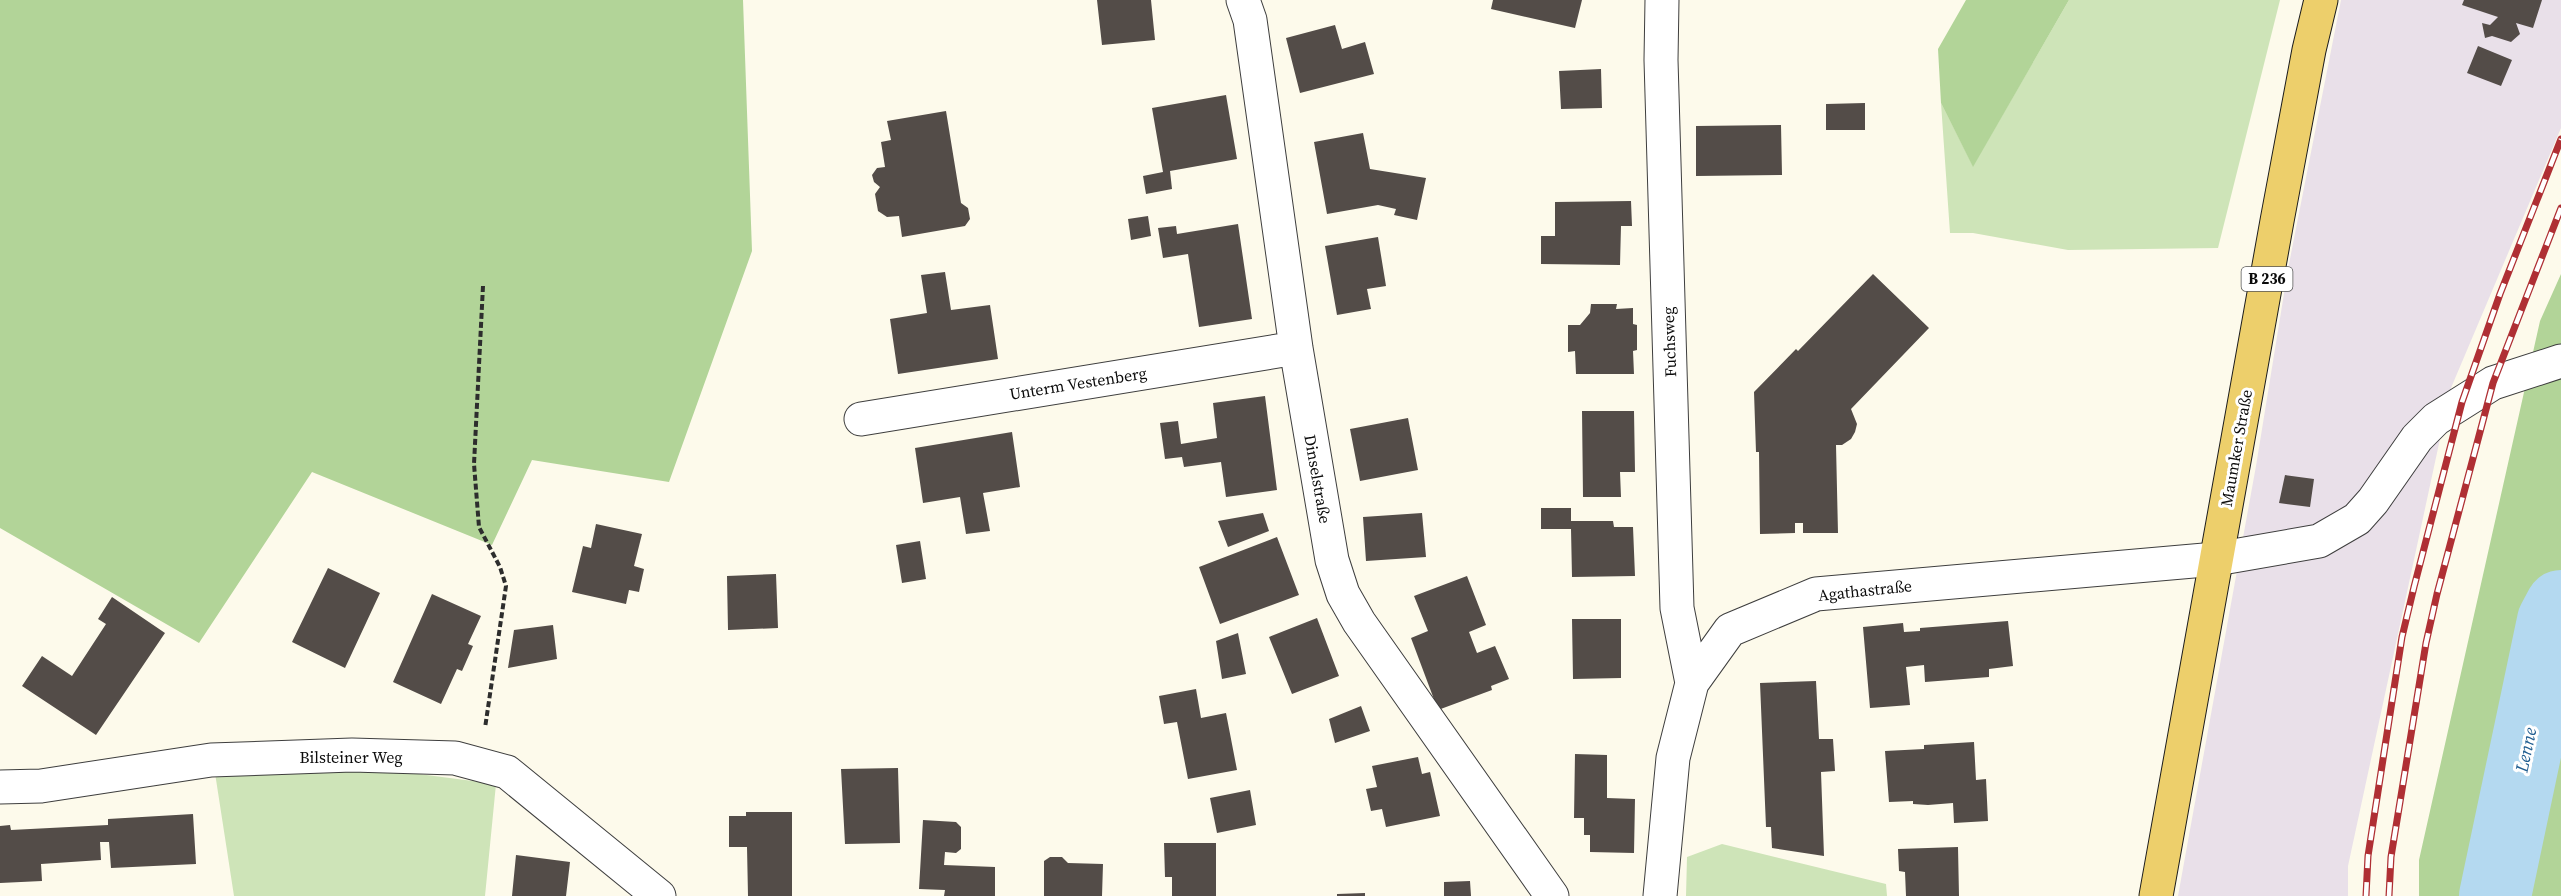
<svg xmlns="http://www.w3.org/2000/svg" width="2561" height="896" viewBox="0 0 2561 896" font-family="'Source Serif 4',serif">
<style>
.industrial{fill:#e9e0e9}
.green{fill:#cee4b8}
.forest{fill:#b2d498}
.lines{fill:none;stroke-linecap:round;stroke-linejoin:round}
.river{stroke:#b4d9f0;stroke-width:72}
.building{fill:#534c48}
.minor-casing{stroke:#3e3e3e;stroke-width:35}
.primary-casing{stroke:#1c1c1c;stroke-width:35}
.path{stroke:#2d2d2d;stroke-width:4;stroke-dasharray:6 3;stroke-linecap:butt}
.minor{stroke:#fff;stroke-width:33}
.primary{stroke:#edcf6b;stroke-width:33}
.rail-casing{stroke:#af2f34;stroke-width:7}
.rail{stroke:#fff;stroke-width:4.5;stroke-dasharray:14;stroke-linecap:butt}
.labels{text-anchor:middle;stroke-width:6;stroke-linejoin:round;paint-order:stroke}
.shield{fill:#fff;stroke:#545454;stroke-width:1.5}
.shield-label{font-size:15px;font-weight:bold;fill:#0b0b0b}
.street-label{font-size:16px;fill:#0b0b0b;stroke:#fff}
.water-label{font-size:18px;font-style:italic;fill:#205e91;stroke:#fff}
</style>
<rect width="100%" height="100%" fill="#fdfaeb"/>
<path class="industrial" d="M 2341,0 L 2561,0 L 2561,128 L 2451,388 L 2348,866 L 2348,896 L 2178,896 L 2256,466 L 2288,269 Z"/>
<path class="green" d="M 2069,0 L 2280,0 L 2218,248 L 2068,250 L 1973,233 L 1950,233 L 1941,103 L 1973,166 Z
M 357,766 L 496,784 L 485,896 L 234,896 L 215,773 Z
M 1722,844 L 1886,884 L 1887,896 L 1686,896 L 1687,857 Z"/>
<path class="forest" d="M 0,0 L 743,0 L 752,251 L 669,482 L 532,460 L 492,545 L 312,472 L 199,643 L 0,528 Z
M 1966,0 L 2069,0 L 1973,167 L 1941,103 L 1938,49 Z
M 2561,274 L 2561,896 L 2419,896 L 2419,860 L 2540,321 Z"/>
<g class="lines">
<path class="river" d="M 2495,896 L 2553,621 L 2561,606"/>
</g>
<path class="building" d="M 1097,0 L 1151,0 L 1155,40 L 1102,45 Z
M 1493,0 L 1582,0 L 1575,28 L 1491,9 Z
M 2464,0 L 2542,0 L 2533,28 L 2516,23 L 2520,34 L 2511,42 L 2492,36 L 2485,38 L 2482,23 L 2490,25 L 2498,17 L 2462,5 Z
M 1335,25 L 1342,49 L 1365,42 L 1374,74 L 1300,93 L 1286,38 Z
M 2478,46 L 2512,60 L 2501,86 L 2467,73 Z
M 1601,69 L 1602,108 L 1561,109 L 1559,71 Z
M 1226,95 L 1237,159 L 1170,171 L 1172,189 L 1146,194 L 1143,176 L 1163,172 L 1152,108 Z
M 1865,103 L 1865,130 L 1826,130 L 1826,104 Z
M 946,111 L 961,203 L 968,208 L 970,219 L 965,226 L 902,237 L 899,216 L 887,217 L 878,211 L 875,194 L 880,187 L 874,182 L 872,175 L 877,168 L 885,167 L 881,142 L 891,140 L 887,121 Z
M 1781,125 L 1782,175 L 1696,176 L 1696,126 Z
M 1363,133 L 1370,169 L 1426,178 L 1417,220 L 1394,215 L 1396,209 L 1378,205 L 1327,214 L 1314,142 Z
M 1631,201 L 1632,226 L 1621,226 L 1620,265 L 1541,264 L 1541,236 L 1555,236 L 1555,202 Z
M 1148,216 L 1151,236 L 1131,240 L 1128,219 Z
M 1238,224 L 1252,319 L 1199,327 L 1188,254 L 1163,258 L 1158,228 L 1176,226 L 1177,234 Z
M 1378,237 L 1386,286 L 1367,289 L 1371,309 L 1337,315 L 1325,246 Z
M 945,272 L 951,310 L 990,305 L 998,359 L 898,374 L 890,319 L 927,313 L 921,275 Z
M 1873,274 L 1929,328 L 1851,409 L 1857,424 L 1855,432 L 1851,439 L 1842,445 L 1836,445 L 1838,533 L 1803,533 L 1803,523 L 1795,523 L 1795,533 L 1760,534 L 1759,452 L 1756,452 L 1754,392 L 1796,349 L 1798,351 Z
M 1591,304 L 1617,304 L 1616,309 L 1633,308 L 1633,324 L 1637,325 L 1637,350 L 1633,351 L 1634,374 L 1576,374 L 1575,351 L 1568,352 L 1568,325 L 1580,325 L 1590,313 Z
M 1265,396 L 1277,490 L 1226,497 L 1221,462 L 1184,467 L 1182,457 L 1165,459 L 1160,423 L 1178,421 L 1181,444 L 1217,438 L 1213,403 Z
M 1582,411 L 1634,411 L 1635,472 L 1620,472 L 1621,497 L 1583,497 Z
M 1408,418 L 1418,470 L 1360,481 L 1350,429 Z
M 1012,432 L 1020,487 L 983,493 L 990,531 L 966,534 L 960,497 L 923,503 L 915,448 Z
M 2285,475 L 2314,479 L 2310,507 L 2279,503 Z
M 1541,508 L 1571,508 L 1571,521 L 1613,521 L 1614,527 L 1633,527 L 1635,576 L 1572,577 L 1571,529 L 1541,529 Z
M 1263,513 L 1269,531 L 1228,547 L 1218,521 Z
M 1422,513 L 1426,557 L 1366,561 L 1363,517 Z
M 596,524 L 642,534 L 634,566 L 644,569 L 639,592 L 629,590 L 626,604 L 572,592 L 583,546 L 591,548 Z
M 1277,537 L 1299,595 L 1220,624 L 1199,567 Z
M 920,541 L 926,579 L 902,583 L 896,545 Z
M 328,568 L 380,593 L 345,668 L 292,642 Z
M 776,574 L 778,628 L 728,630 L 727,576 Z
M 1467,576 L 1486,625 L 1469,632 L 1477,653 L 1495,646 L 1509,679 L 1491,686 L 1492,690 L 1438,710 L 1411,638 L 1428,631 L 1414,596 Z
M 432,594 L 481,616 L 468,644 L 473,646 L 462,671 L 457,669 L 441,704 L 393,682 Z
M 112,597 L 165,633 L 96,735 L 22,686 L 42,656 L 72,676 L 106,624 L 98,619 Z
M 1317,618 L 1339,676 L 1292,694 L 1269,637 Z
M 1572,619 L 1621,619 L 1621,678 L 1573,679 Z
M 2008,621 L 2013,666 L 1989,669 L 1989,677 L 1925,682 L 1924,665 L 1906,667 L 1910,705 L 1870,708 L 1863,627 L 1903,623 L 1904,632 L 1920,631 L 1920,628 Z
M 553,625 L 557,659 L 508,668 L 514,630 Z
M 1238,633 L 1246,674 L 1222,679 L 1216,641 Z
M 1816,681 L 1819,739 L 1833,739 L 1835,771 L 1821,772 L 1824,856 L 1772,848 L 1771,827 L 1766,827 L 1760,683 Z
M 1196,689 L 1201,718 L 1226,713 L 1237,770 L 1188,779 L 1177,722 L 1164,724 L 1159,696 Z
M 1361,706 L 1370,731 L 1335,743 L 1329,719 Z
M 1974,742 L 1976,780 L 1986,779 L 1988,821 L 1954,823 L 1953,803 L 1928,805 L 1913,804 L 1913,801 L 1889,802 L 1885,751 L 1924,749 L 1924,745 Z
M 1575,754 L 1607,755 L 1607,798 L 1635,799 L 1634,853 L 1590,852 L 1590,835 L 1584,835 L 1584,818 L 1574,818 Z
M 1418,757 L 1422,774 L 1430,772 L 1440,816 L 1386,827 L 1382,809 L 1371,811 L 1366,789 L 1377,787 L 1372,766 Z
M 898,768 L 900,843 L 845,844 L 841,769 Z
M 1250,790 L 1256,825 L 1217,833 L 1210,798 Z
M 746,812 L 792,812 L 792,896 L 748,896 L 747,847 L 729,847 L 729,816 L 746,816 Z
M 193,814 L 196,864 L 111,868 L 109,842 L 100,842 L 101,860 L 41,864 L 42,881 L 0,883 L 0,826 L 10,825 L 11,830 L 108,825 L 108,819 Z
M 923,820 L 956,822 L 961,827 L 961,849 L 956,853 L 945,852 L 944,865 L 995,867 L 995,896 L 944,896 L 945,890 L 919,889 Z
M 1164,843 L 1216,843 L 1216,896 L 1172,896 L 1172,877 L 1165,877 Z
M 1958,847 L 1959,896 L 1906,896 L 1905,872 L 1899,871 L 1898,849 Z
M 516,855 L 570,862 L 566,896 L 512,896 Z
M 1050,857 L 1062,857 L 1068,863 L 1103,864 L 1102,896 L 1044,896 L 1044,861 Z
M 1470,881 L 1471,896 L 1444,896 L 1444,882 Z
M 1365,893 L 1365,896 L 1337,896 L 1337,894 Z"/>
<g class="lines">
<defs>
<path id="minor" d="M 1243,0 L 1250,20 L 1296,348 L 1332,560 L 1343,594 L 1359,622 L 1552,896
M 1662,0 L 1661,60 L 1677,608 L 1692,683
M 861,419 L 1296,348
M 0,787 L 41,786 L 211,760 L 352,755 L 455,758 L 507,772 L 659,896
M 1660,896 L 1673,758 L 1692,683 L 1730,630 L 1816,594 L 2216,559 L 2319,541 L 2357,519 L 2373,501 L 2417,438 L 2436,419 L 2493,383 L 2561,361"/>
<path id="primary" d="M 2156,896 L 2277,221 L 2309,50 L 2321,0"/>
</defs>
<use href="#minor" class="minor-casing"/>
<use href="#primary" class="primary-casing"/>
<path class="path" d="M 483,286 L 474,464 L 479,527 L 500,567 L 506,586 L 485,728"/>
<use href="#minor" class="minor"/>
<use href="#primary" class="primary"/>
<defs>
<path id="rail" d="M 2366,896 L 2368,856 L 2402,637 L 2414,587 L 2462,402 L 2500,294 L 2561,139
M 2389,896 L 2391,857 L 2426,643 L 2437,594 L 2493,383 L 2561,208"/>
</defs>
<use href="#rail" class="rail-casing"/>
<use href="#rail" class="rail"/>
</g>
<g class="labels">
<rect class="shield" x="2241.5" y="267" width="51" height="24" rx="4.5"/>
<g class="shield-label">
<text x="2267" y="284">B 236</text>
</g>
<g class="street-label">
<text transform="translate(1669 342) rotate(-92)" y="6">Fuchsweg</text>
<text transform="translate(1078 383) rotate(-9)" y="6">Unterm Vestenberg</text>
<text transform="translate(2236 448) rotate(-80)" y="6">Maumker Straße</text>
<text transform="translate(1318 479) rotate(80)" y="6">Dinselstraße</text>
<text transform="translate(1865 590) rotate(-6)" y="6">Agathastraße</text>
<text x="351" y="763">Bilsteiner Weg</text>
</g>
<g class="water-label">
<text transform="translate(2526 750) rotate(-78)" y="6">Lenne</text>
</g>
</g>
</svg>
